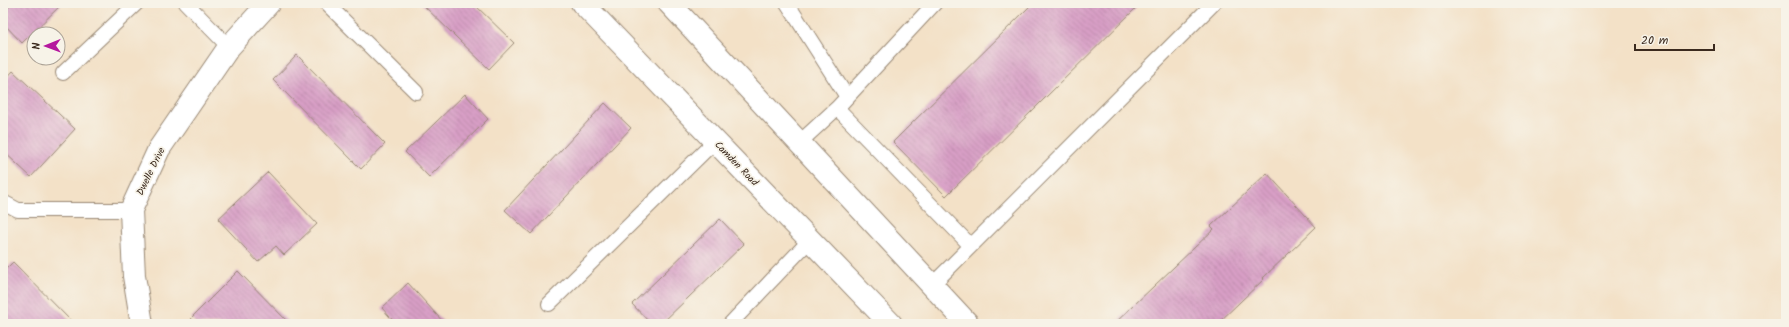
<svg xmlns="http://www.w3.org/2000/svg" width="1789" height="327" viewBox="0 0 1789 327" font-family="Kalam,sans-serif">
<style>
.building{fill:url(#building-back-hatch)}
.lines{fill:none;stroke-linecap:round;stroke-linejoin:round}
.service-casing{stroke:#978672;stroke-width:16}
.minor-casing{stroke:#978672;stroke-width:24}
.tertiary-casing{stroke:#978672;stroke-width:24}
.service{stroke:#fff;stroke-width:14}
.minor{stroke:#fff;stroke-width:22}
.tertiary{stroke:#fff;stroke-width:22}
.labels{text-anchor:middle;stroke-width:3.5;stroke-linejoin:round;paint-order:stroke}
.street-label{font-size:10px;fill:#3b2a1e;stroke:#f7f3e8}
</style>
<defs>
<pattern id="building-back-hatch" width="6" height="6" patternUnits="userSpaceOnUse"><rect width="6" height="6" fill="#d89fc6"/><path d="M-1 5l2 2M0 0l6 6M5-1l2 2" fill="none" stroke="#b082a0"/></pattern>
</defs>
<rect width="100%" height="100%" fill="#f7f3e8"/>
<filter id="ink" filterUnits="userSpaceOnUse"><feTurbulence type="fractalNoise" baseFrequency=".025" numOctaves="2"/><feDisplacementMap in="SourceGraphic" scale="8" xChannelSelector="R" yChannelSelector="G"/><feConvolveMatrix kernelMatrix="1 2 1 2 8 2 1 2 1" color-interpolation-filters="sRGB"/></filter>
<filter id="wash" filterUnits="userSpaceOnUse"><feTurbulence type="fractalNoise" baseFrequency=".012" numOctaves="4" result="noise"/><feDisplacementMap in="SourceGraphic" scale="16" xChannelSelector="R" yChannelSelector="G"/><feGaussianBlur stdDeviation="0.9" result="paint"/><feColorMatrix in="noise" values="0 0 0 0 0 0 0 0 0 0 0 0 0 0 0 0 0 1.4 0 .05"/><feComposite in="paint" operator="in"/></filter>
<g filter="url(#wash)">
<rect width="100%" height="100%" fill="#f3e1c7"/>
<g id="blocks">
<path class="building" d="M 13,3 L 63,3 L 22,43 L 3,23 L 3,13 Z
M 421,3 L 473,3 L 514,43 L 489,69 Z
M 1033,3 L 1141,3 L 946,196 L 893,142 Z
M 297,55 L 385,144 L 361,169 L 273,80 Z
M 13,71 L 75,129 L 31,177 L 3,151 L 3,82 Z
M 465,94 L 488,119 L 429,177 L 405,152 Z
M 605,103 L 631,128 L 531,234 L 505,210 Z
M 268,172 L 317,224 L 284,255 L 276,246 L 258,262 L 218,219 Z
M 1267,173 L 1316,227 L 1263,278 L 1264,279 L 1217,324 L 1114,324 L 1214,229 L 1211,226 Z
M 720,219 L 744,244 L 661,324 L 651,324 L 632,304 Z
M 13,262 L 74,324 L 3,324 L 3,272 Z
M 238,271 L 290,324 L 197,324 L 191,318 Z
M 408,283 L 445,324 L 396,324 L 382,308 Z"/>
</g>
</g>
<g filter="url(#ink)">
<use href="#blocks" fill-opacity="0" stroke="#978672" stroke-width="1"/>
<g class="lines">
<defs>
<path id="service" d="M 186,3 L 229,47
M 326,3 L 416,92
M 787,3 L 847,97
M 63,73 L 137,3
M 837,108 L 971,246
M 799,143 L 837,108 L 935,3
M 3,202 L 18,210 L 131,210
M 932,285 L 1214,3
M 549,304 L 715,141
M 730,324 L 810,240"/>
<path id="minor" d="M 142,324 L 134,276 L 131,210 L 159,149 L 229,47 L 269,3"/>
<path id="tertiary" d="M 582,3 L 891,324
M 669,3 L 968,324"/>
</defs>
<use href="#service" class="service-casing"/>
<use href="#minor" class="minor-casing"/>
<use href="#tertiary" class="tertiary-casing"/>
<use href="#service" class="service"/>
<use href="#minor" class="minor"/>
<use href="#tertiary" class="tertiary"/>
</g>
</g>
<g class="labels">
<g class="street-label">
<text transform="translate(737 163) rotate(46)" y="4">Camden Road</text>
<text transform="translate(150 171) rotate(-64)" y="4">Dwelle Drive</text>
</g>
</g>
<rect width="1789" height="327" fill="none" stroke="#f7f3e8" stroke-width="16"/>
<g transform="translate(46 46) rotate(269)"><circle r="19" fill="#f7f3e8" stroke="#aca397"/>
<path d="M0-3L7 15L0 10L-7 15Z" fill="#b5179e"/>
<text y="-6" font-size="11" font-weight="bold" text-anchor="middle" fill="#3b2a1e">N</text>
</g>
<path d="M1635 44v6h79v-6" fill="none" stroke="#3b2a1e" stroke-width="2"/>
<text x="1641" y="44" font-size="12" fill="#3b2a1e" stroke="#f7f3e8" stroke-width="3" paint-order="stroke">20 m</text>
</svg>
